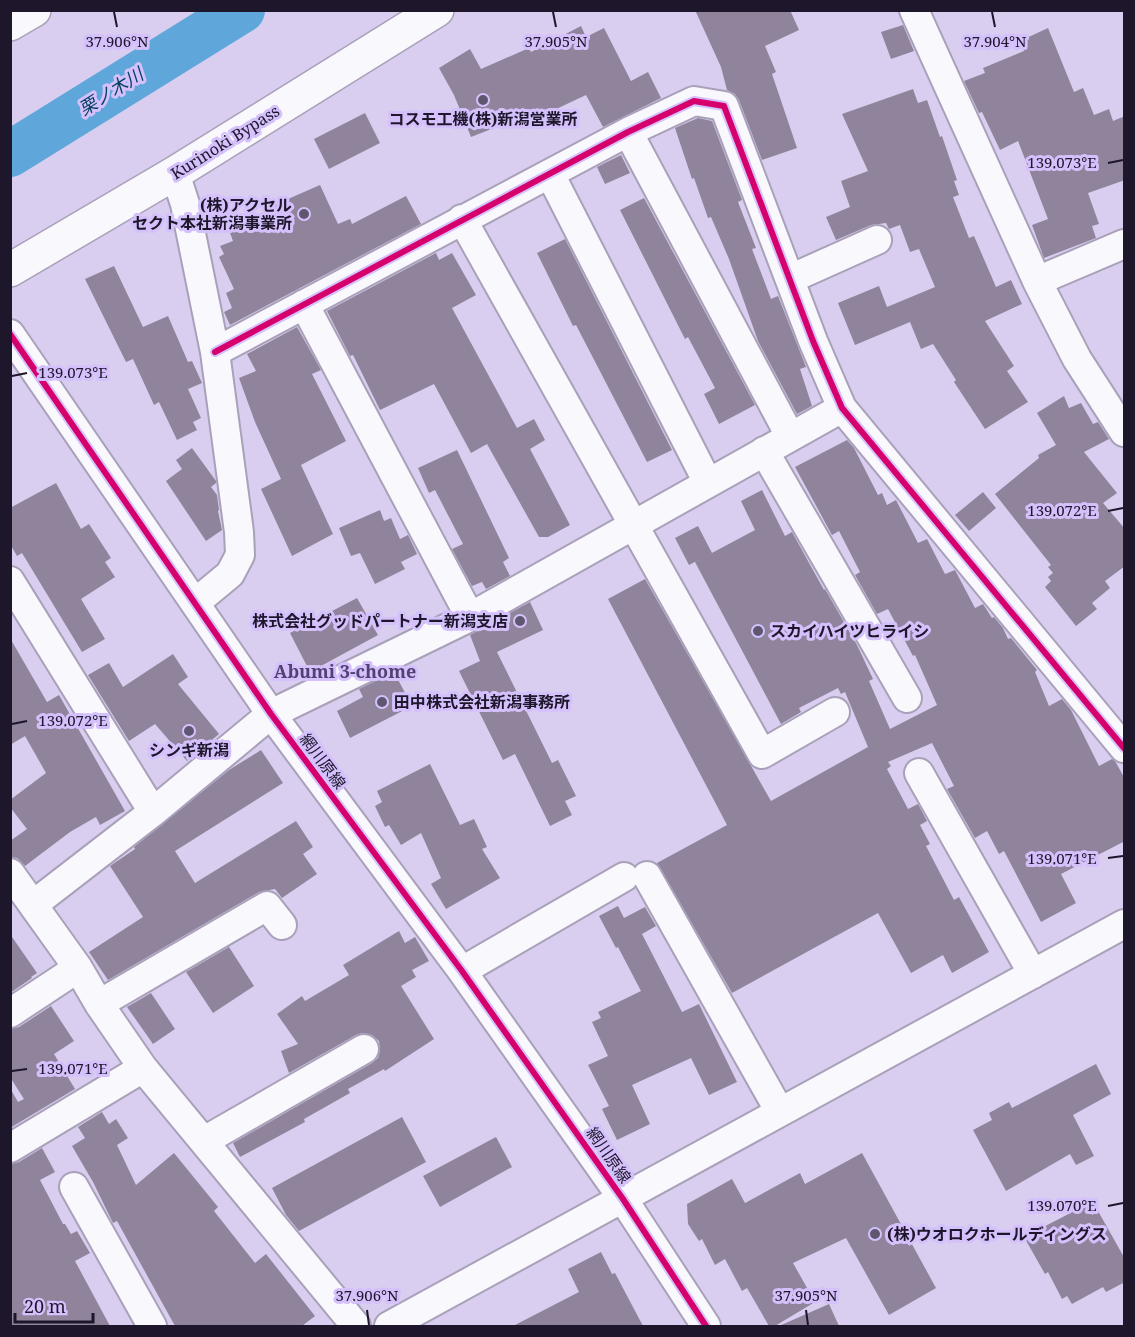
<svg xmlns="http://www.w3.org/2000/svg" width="1135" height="1337" viewBox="0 0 1135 1337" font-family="'Noto Serif','Noto Sans JP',serif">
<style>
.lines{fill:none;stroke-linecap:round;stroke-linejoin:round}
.river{stroke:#5fa7db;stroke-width:46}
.building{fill:#90849c}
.minor-casing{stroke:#a9a0b9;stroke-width:32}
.highway-casing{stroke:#a9a0b9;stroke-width:36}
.minor{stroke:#f9f8fd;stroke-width:28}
.highway{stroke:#f9f8fd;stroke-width:33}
.cycleway-casing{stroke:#d4c1fc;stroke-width:10}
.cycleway{stroke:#d6006c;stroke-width:6}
.ticks{fill:none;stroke:#1e162b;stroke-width:2}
.poi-dot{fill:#5f5670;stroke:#d4c1fc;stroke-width:2}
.labels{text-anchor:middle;stroke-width:6;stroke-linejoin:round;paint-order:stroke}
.poi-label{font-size:16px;font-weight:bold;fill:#1e162b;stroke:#d4c1fc;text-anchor:start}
.street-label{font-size:16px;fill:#1e162b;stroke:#d4c1fc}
.water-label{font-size:18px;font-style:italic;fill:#05405f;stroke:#d4c1fc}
.neighbourhood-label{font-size:18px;font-weight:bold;fill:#534173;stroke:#d4c1fc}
.ticks-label{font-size:15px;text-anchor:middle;fill:#1e162b;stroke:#d4c1fc;stroke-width:6;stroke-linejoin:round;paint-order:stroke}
</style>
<rect width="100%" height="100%" fill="#d9ceef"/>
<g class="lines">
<path class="river" d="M 10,154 L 242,10"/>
</g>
<path class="building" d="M 695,10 L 790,10 L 799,30 L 765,46 L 776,72 L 772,74 L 797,148 L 762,160 L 739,100 L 735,94 L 727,90 L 721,67 Z
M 903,25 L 914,51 L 891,59 L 881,32 Z
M 581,26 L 586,37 L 604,28 L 631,81 L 648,72 L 661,98 L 603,127 L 586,95 L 535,119 L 532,113 L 471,137 L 454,95 L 439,68 L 470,49 L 481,69 L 529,48 L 531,52 Z
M 1048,28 L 1074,92 L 1083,88 L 1094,115 L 1109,109 L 1113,121 L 1125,116 L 1125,180 L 1088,193 L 1099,224 L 1092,226 L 1096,238 L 1044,258 L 1032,225 L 1048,219 L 1018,141 L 1000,150 L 982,112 L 979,113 L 964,81 L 985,73 L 983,68 L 1024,51 L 1020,41 Z
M 913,89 L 918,103 L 927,100 L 940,137 L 942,136 L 957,180 L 954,181 L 959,195 L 953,197 L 969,238 L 974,236 L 996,287 L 1011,280 L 1022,304 L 985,321 L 1014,366 L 1007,371 L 1028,402 L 985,429 L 954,382 L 956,380 L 933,344 L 921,349 L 910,322 L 855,345 L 838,303 L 879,286 L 887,307 L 935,287 L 919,249 L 910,252 L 900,225 L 889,229 L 886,223 L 871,225 L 836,240 L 826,217 L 850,207 L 841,181 L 868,171 L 842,114 Z
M 365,113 L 380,143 L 329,169 L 314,139 Z
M 698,118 L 712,121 L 742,200 L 738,202 L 756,248 L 752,249 L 771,299 L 778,296 L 806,367 L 800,369 L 812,406 L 797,414 L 758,341 L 729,259 L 711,217 L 708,218 L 694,178 L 692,179 L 675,128 Z
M 621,155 L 630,173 L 605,184 L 597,167 Z
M 320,185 L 338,224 L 350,219 L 352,224 L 406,196 L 421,224 L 230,325 L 224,312 L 232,308 L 226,293 L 234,289 L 219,257 L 224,254 L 220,246 L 233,241 L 229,230 L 274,210 L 272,206 Z
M 644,198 L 755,405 L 719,424 L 704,394 L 715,388 L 688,337 L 685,339 L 620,210 Z
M 565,239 L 672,450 L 647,462 L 576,325 L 573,326 L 537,253 Z
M 436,253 L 439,260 L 452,253 L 476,295 L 452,308 L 517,428 L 534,419 L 545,440 L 530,449 L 570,525 L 548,537 L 539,537 L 487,444 L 471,453 L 434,384 L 380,410 L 353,355 L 350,356 L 327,311 Z
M 114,266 L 143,327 L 168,316 L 188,362 L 192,361 L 202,383 L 188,389 L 201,418 L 193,422 L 197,430 L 177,440 L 159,402 L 154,405 L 133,359 L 126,362 L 85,279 Z
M 297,327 L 321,370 L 312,374 L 346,441 L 301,465 L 333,534 L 292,556 L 261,489 L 281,479 L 255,422 L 239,378 L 256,371 L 247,354 Z
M 1064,396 L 1069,408 L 1081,403 L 1093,424 L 1098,422 L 1109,439 L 1084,452 L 1117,493 L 1103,503 L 1125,529 L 1125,566 L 1105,581 L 1110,588 L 1092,603 L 1097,609 L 1076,626 L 1045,587 L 1051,581 L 1048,577 L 1053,573 L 1048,567 L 1051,565 L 995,494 L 1039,458 L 1038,455 L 1056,445 L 1037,413 Z
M 847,440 L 854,448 L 878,495 L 882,493 L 887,505 L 896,500 L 918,543 L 927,539 L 945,574 L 955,570 L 975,608 L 983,604 L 992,618 L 994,617 L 1003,628 L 1008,639 L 1011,638 L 1037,670 L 1035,672 L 1049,706 L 1062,699 L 1071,710 L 1099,766 L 1112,759 L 1115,761 L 1125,779 L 1125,841 L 1061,874 L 1076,903 L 1041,922 L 1004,851 L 999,854 L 987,831 L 975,838 L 947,789 L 954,786 L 932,743 L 888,762 L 891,766 L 887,769 L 908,809 L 918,804 L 927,821 L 920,825 L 930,844 L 926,846 L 954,900 L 959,897 L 989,952 L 952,973 L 943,955 L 911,973 L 878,913 L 732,993 L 657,863 L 727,825 L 608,599 L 645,579 L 771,801 L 868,747 L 845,692 L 841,694 L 838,688 L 799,708 L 801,712 L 781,724 L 695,562 L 755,530 L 741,501 L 762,490 L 785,536 L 792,532 L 824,590 L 825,589 L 857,645 L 873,679 L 869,681 L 890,729 L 937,705 L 915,655 L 913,656 L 888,609 L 877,614 L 855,575 L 860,572 L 839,531 L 832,535 L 795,467 Z
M 192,448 L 216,481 L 216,483 L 211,487 L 217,495 L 219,510 L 218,511 L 222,530 L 206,541 L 166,481 L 182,469 L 176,460 Z
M 457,450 L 509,558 L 503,562 L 510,576 L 486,589 L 482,582 L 472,586 L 452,549 L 463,544 L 435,490 L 429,493 L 418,468 Z
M 56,483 L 81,529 L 89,524 L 111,558 L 105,562 L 115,577 L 81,599 L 105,639 L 82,652 L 22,553 L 17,556 L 10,544 L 10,508 Z
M 983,492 L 996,508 L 969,531 L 955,515 Z
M 380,510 L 384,521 L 391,518 L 400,539 L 408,535 L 417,554 L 401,562 L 405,569 L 375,584 L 360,553 L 351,556 L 339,528 Z
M 698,526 L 712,553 L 689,565 L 675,538 Z
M 357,598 L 378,635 L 310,672 L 290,633 Z
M 530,602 L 543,630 L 497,652 L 552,763 L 558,760 L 576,796 L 565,801 L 572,815 L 550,826 L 515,754 L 503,760 L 459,671 L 480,661 L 470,635 Z
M 10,638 L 47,702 L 59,695 L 125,811 L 100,825 L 96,817 L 70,832 L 25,866 L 17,858 L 10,857 L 10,841 L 27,829 L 10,807 L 10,800 L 46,773 L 25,736 L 10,745 Z
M 173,654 L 188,677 L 178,684 L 219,734 L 187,761 L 155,724 L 129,741 L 88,675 L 109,663 L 123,687 Z
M 394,672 L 412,706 L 350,738 L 337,711 L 363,697 L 359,689 Z
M 261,750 L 283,783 L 175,851 L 195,883 L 296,821 L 313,847 L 303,854 L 317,874 L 282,898 L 275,889 L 259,892 L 108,980 L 89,952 L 143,917 L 110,866 L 135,849 L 134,847 L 229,770 Z
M 430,764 L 460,825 L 474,819 L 487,847 L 482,849 L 500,878 L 446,909 L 431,884 L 441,878 L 421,833 L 401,845 L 389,825 L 385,827 L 375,806 L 382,802 L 377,791 Z
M 618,906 L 624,918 L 645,907 L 656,926 L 642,934 L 682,1012 L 699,1004 L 737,1082 L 709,1095 L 691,1058 L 632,1085 L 650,1124 L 617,1140 L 602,1109 L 609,1106 L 588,1065 L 608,1056 L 592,1022 L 601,1018 L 598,1012 L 641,991 L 618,947 L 616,948 L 599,916 Z
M 399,931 L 405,943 L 415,937 L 429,961 L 412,970 L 416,977 L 401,986 L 434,1039 L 385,1071 L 384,1069 L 348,1089 L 350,1093 L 304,1119 L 305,1122 L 240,1157 L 233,1143 L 372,1063 L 378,1058 L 380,1050 L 379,1041 L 372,1035 L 363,1033 L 356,1035 L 289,1073 L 281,1051 L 298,1044 L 277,1014 L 302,996 L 305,1001 L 349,975 L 343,965 Z
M 10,934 L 37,973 L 31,977 L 32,978 L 10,993 Z
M 229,947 L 254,986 L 213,1013 L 186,972 Z
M 151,993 L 175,1029 L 153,1044 L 127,1007 Z
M 51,1006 L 74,1041 L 54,1054 L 75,1089 L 10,1128 L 10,1088 L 18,1102 L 24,1099 L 10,1077 L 10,1029 L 19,1027 Z
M 1096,1064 L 1111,1094 L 1073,1115 L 1094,1156 L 1076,1165 L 1070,1154 L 1006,1191 L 973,1130 L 992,1120 L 989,1113 L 1009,1102 L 1012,1108 Z
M 102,1112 L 109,1124 L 116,1119 L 128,1138 L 117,1145 L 136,1185 L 174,1153 L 218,1207 L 214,1211 L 255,1263 L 266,1254 L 315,1316 L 302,1326 L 175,1326 L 117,1221 L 113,1223 L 93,1182 L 72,1146 L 85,1138 L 78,1127 Z
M 402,1117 L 426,1162 L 299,1231 L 286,1215 L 272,1188 Z
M 496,1137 L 512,1167 L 440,1207 L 423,1176 Z
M 42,1148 L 55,1172 L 40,1180 L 63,1224 L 65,1224 L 71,1234 L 77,1231 L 90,1253 L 75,1261 L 110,1326 L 10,1326 L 10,1164 L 19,1162 Z
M 862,1153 L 936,1288 L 889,1315 L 846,1238 L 793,1263 L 815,1302 L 775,1326 L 769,1326 L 747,1288 L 742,1291 L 725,1259 L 715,1265 L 702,1239 L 699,1241 L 688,1224 L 687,1204 L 732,1179 L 745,1203 L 800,1173 L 805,1184 Z
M 1086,1205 L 1092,1215 L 1098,1211 L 1125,1259 L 1125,1282 L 1106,1292 L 1103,1287 L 1072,1304 L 1067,1296 L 1062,1299 L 1048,1272 L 1045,1274 L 1024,1237 Z
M 601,1252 L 612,1274 L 615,1273 L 643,1326 L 513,1326 L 579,1292 L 568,1269 Z
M 829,1304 L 839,1326 L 779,1326 Z"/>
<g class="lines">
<defs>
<path id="minor" d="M 914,10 L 1037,281 L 1077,359 L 1124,432
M 628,132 L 790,436
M 175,173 L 185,204 L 215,352 L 239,532 L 240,555 L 230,574 L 195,603
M 550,174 L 708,483
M 462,219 L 762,754 L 835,712
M 790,279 L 877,240
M 1037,281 L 1124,244
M 304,304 L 470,617
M 10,334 L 271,714 L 462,971 L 623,1199 L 706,1326
M 215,352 L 628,132 L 694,101 L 724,106 L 813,341 L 842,408 L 1124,748
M 764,451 L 907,698
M 10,581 L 153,812
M 919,773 L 1033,974
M 10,873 L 78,968 L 99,1004 L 143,1068 L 356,1326
M 647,876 L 780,1112
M 34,904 L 153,812 L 271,714 L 470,617 L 842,408
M 462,971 L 624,877
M 99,1004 L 267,906 L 282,925
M 10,1013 L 78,968
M 204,1141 L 364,1049
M 10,1148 L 143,1068
M 74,1187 L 152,1326
M 389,1326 L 1124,924"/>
<path id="highway" d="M 10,24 L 34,10
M 10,270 L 175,173 L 437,10"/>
</defs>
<use href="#minor" class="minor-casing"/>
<use href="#highway" class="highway-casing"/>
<use href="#minor" class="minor"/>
<use href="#highway" class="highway"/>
<defs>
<path id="cycleway" d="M 10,334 L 271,714 L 462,971 L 623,1199 L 706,1326
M 215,352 L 628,132 L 694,101 L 724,106 L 813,341 L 842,408 L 1124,748"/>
</defs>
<use href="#cycleway" class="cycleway-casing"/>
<use href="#cycleway" class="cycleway"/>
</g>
<path class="ticks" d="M 114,12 L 117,27M 553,12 L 556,27M 992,12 L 995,27M 1108,163 L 1123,160M 12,376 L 27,373M 1108,511 L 1123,508M 12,724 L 27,721M 1108,858 L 1123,856M 12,1071 L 27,1069M 1108,1206 L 1123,1203M 367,1310 L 369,1325M 806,1310 L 808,1325"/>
<g class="poi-dot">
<circle cx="483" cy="100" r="6"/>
<circle cx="304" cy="214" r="6"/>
<circle cx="520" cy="621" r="6"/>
<circle cx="758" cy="631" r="6"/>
<circle cx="382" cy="702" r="6"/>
<circle cx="189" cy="731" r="6"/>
<circle cx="875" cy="1234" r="6"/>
</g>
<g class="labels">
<g class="poi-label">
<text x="483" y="125" text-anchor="middle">コスモ工機(株)新潟営業所</text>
<text x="292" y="211" text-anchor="end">(株)アクセル<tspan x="292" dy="18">セクト本社新潟事業所</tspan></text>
<text x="508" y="627" text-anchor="end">株式会社グッドパートナー新潟支店</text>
<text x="770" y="637">スカイハイツヒライシ</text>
<text x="394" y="708">田中株式会社新潟事務所</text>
<text x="189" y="756" text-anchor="middle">シンギ新潟</text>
<text x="887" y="1240">(株)ウオロクホールディングス</text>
</g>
<g class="street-label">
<text transform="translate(225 142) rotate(-32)" y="6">Kurinoki Bypass</text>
<text transform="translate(323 761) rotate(53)" y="6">網川原線</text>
<text transform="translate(609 1155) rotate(55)" y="6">網川原線</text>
</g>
<g class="water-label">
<text transform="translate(111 92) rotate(-32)" y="6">栗ノ木川</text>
</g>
<g class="neighbourhood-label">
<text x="345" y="678">Abumi 3-chome</text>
</g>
</g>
<g class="ticks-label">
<text x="117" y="47">37.906°N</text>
<text x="556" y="47">37.905°N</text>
<text x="995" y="47">37.904°N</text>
<text x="1062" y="168">139.073°E</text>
<text x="73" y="378">139.073°E</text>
<text x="1062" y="516">139.072°E</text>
<text x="73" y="726">139.072°E</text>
<text x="1062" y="864">139.071°E</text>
<text x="73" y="1074">139.071°E</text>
<text x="1062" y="1211">139.070°E</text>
<text x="367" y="1301">37.906°N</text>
<text x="806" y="1301">37.905°N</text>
</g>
<rect width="1135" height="1337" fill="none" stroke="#1e162b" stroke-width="24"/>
<path d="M15 1313v9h78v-9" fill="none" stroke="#1e162b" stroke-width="3"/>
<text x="24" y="1313" font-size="18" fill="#1e162b" stroke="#d4c1fc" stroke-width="4.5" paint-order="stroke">20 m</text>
</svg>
